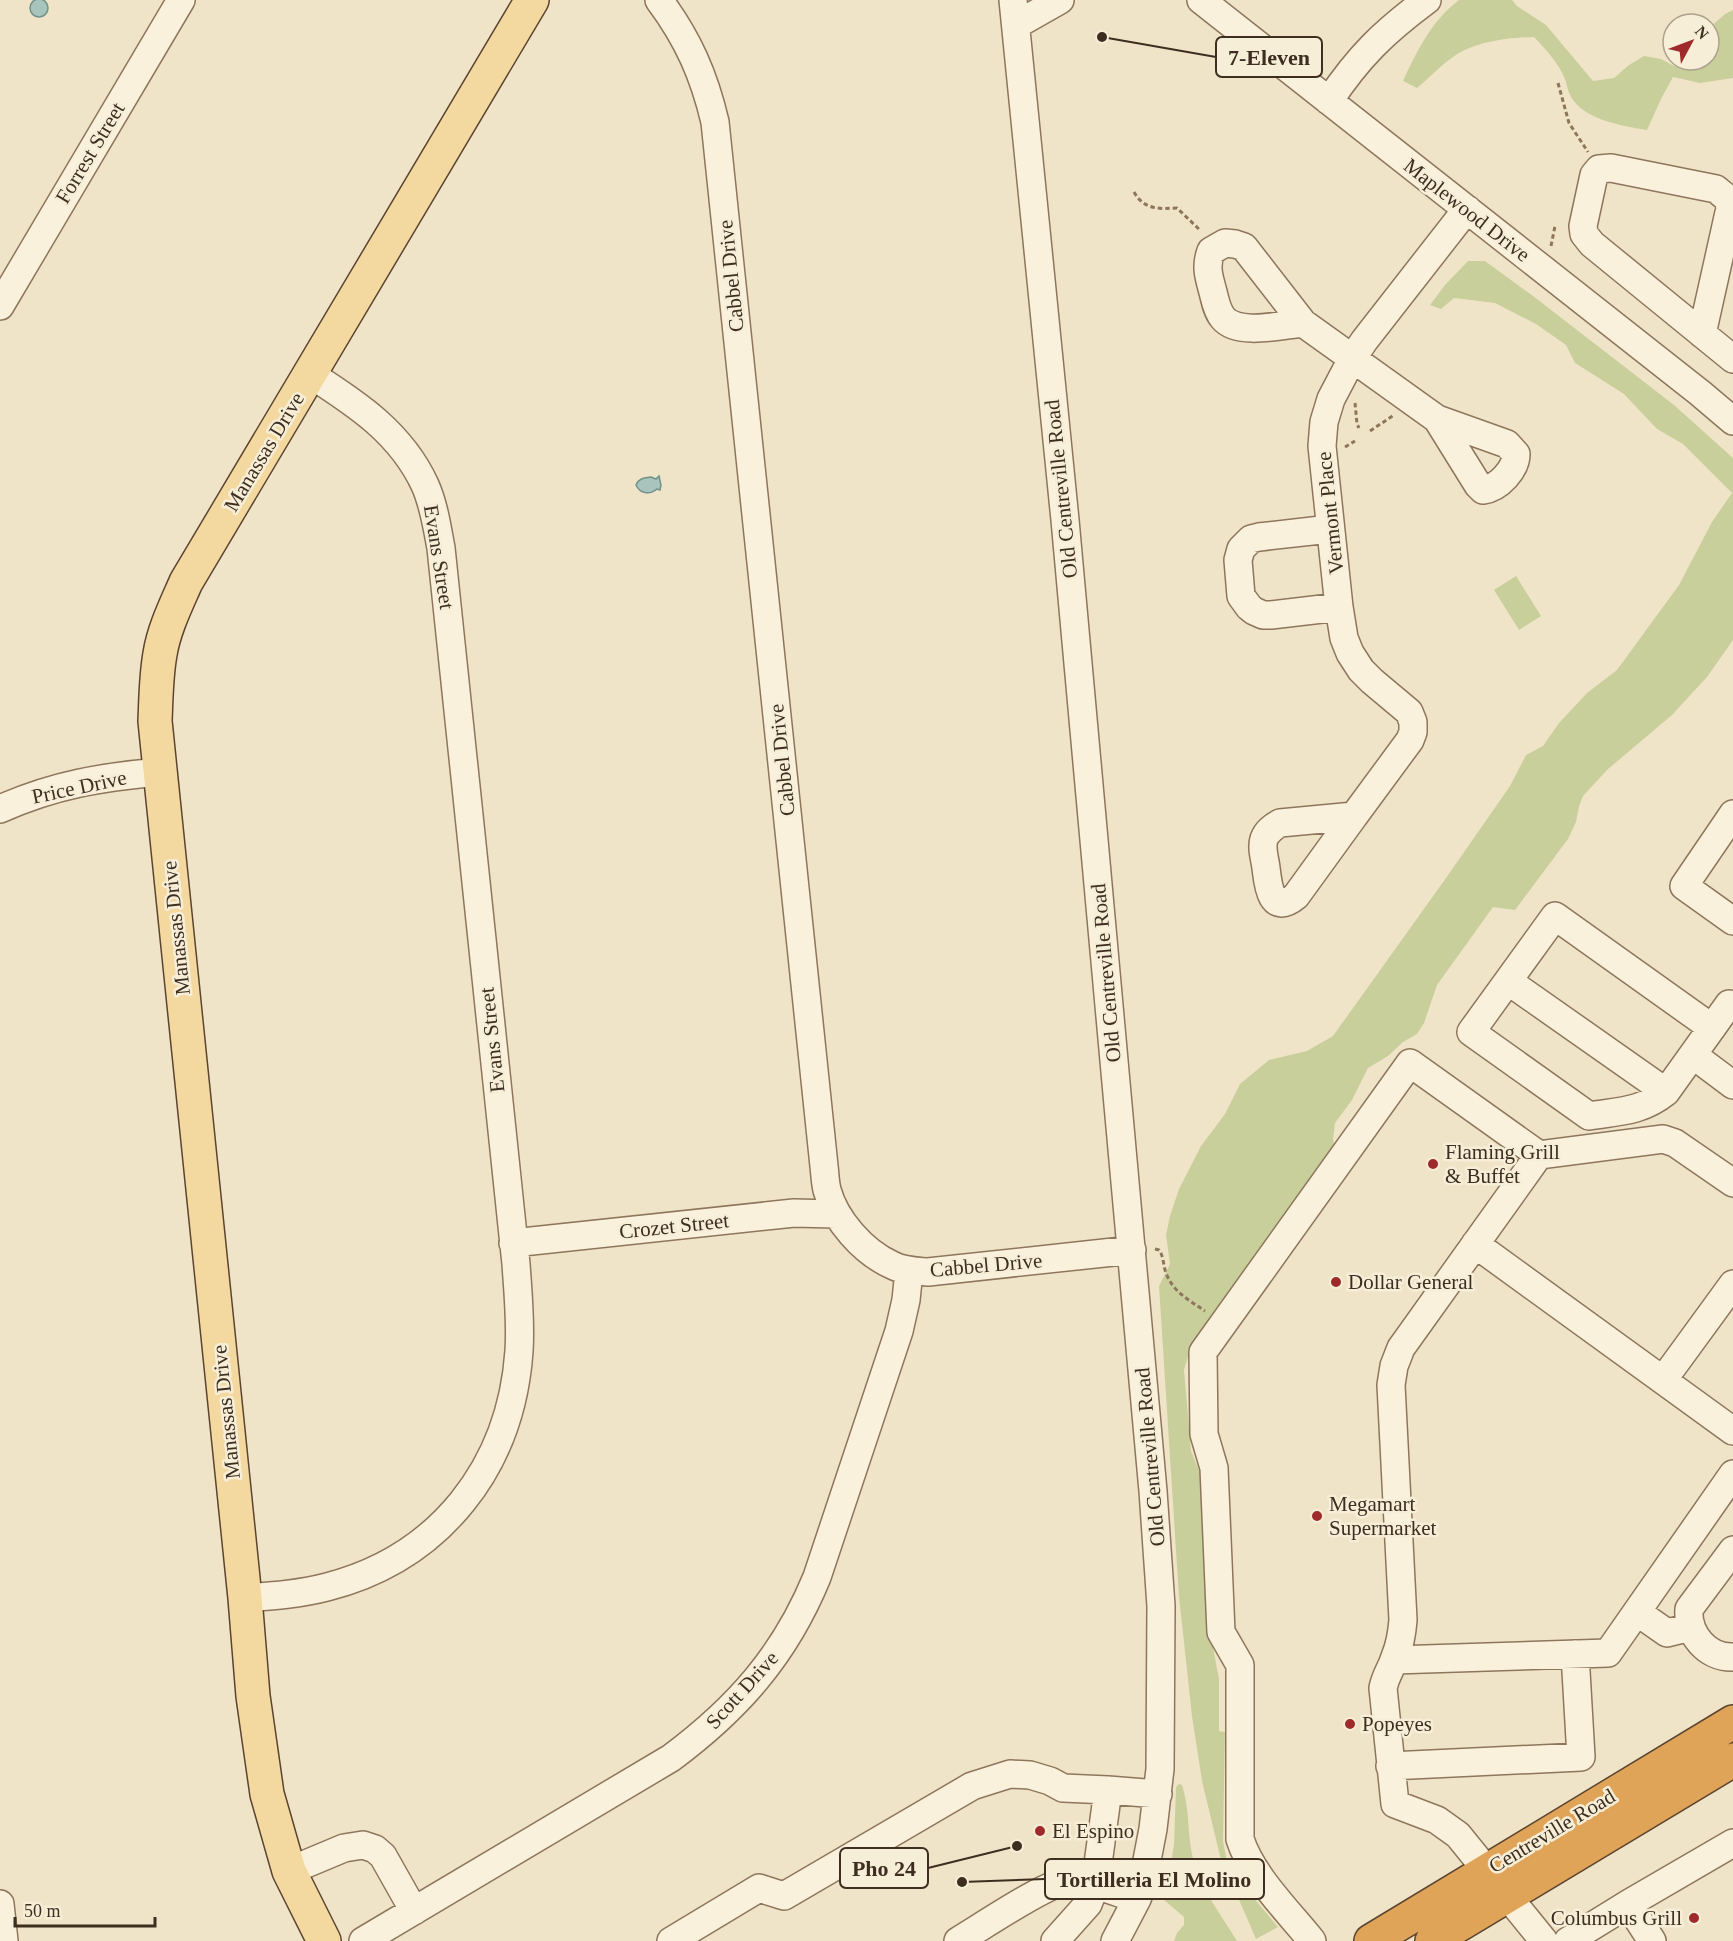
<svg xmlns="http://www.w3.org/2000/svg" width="1733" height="1941" viewBox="0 0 1733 1941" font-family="'Times New Roman',serif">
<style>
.green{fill:#c9cf9b}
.water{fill:#a9c4bc;stroke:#6f938a;stroke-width:1.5}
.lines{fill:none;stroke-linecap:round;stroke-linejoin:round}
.minor-casing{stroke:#8d765c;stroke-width:30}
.major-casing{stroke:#5b4430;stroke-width:36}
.highway-casing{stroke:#5b4430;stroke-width:36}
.path{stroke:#8d765c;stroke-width:3;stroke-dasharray:4.5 3;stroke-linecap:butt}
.minor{stroke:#faf1dc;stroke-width:27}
.major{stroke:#f3d9a0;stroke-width:33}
.highway{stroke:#e0a458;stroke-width:33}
.poi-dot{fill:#9e2a2b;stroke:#f7eed8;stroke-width:2}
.labels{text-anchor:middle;stroke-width:5;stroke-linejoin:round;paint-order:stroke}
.street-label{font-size:21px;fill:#3d2e20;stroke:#f7eed8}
.poi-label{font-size:21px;fill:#3d2e20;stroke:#f7eed8;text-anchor:start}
.leader{fill:none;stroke:#3d2e20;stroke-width:2}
.callout-dot{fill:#3d2e20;stroke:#f7eed8;stroke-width:2}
.callout{fill:#f7eed8;stroke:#3d2e20;stroke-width:2}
.callout-label{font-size:22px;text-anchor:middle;font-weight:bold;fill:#3d2e20}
</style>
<rect width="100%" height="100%" fill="#f0e4c8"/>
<path class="green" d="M 1459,0 L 1512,0 L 1517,6 L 1546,25 L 1593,81 L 1614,78 L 1629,65 L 1644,56 L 1661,59 L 1674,66 L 1688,62 L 1690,60 L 1709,60 L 1709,28 L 1725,14 L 1733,10 L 1733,78 L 1700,83 L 1673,77 L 1661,99 L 1647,130 C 1623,126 1584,120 1571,97 C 1568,92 1567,85 1565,79 C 1558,62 1546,50 1534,37 C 1507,38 1476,41 1453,57 C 1440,66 1429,78 1417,88 L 1403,81 C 1417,51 1432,20 1459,0 Z
M 1468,261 L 1485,261 L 1533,296 L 1674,405 L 1733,458 L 1733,640 L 1707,677 L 1672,715 L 1608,769 L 1583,796 L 1579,806 L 1576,822 L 1568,839 L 1515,910 L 1493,907 L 1437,985 L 1424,1023 L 1417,1034 L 1403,1042 L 1388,1056 L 1368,1068 L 1352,1100 L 1335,1123 L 1333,1139 L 1337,1152 L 1197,1340 L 1189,1353 L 1184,1370 L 1191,1451 L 1202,1478 L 1210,1632 L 1219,1679 L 1219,1731 L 1225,1732 L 1223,1841 L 1227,1862 L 1236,1877 L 1278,1927 L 1256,1939 L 1220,1856 L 1202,1781 L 1192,1716 L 1179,1597 L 1159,1286 L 1170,1264 L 1166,1235 L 1170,1216 L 1179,1189 L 1201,1146 L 1225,1114 L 1240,1084 L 1269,1060 L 1307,1051 L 1333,1036 L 1446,878 L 1510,786 L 1526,755 L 1543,746 L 1559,723 L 1587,693 L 1617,670 L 1679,585 L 1712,522 L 1732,493 L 1683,444 L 1657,429 L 1624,394 L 1575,363 L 1566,345 L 1536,324 L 1495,303 L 1454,298 L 1441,309 L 1430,305 L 1445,285 Z
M 1516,576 L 1541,616 L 1519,630 L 1494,590 Z
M 1179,1784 L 1182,1785 C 1190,1810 1187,1830 1192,1854 C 1198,1886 1221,1914 1237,1941 L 1174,1941 L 1177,1933 L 1184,1925 L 1184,1917 L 1164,1900 L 1174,1845 L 1176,1787 Z"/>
<path class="water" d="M30 8a9 9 0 1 1 18 0a9 9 0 1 1-18 0Z
M 659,476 L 661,485 L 660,490 L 657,489 C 650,495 640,494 636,485 C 639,478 644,478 651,477 L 656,479 Z"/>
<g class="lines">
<defs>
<path id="minor" d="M 659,0 C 688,39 704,75 715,122 L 824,1166 C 825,1174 825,1182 827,1190 C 835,1220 863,1252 892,1265 C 903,1271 916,1271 928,1272 L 1132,1250
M 1013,0 L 1065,520 L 1153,1491 L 1161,1606 L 1160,1769 L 1153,1829 L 1142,1886 L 1137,1899 L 1115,1941
M 1201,0 L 1700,393 L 1733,421
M 1016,25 L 1060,0
M 1329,101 C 1359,56 1384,32 1427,0
M 1225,243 L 1235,244 L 1244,247 L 1303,323 C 1281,325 1238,336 1223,318 C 1217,311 1215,300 1213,292 C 1209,277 1205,267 1211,251 Z
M 0,306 L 181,0
M 1303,323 L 1437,419 L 1507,444 L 1516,454 C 1516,469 1499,488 1483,490 L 1478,485 L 1437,419
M 1702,334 L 1730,208 L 1728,199 L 1716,189 L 1611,168 L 1599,169 L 1594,175 L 1583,226 L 1584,234 L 1592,244 L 1733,359
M 1330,529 L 1259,537 L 1251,539 L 1241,549 L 1238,560 L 1241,596 L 1249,607 L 1254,611 L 1263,615 L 1271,615 L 1339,607
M 0,809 C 54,785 101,777 160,772
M 1733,814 L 1684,886 L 1733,921
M 1354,816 L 1410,740 L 1413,732 L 1413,722 L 1409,712 L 1372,681 L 1361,670 L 1350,653 L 1344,638 L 1339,607 L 1322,446 L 1324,422 L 1331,399 L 1352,359 L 1364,341 L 1467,209
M 1354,816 L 1296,896 C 1271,917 1268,885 1266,868 C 1265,859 1261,848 1264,839 C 1267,831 1273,827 1280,823 Z
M 1508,981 L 1666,1092
M 1712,1028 L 1555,916 L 1471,1032 L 1589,1116 C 1619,1111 1641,1112 1666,1092 L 1729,1004 L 1733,1007
M 1693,1055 L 1733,1085
M 513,1243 L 794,1213 L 836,1214
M 1475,1244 L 1733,1431
M 1663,1380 L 1733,1284
M 1733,1550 L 1689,1609 C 1687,1634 1707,1658 1733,1657
M 245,1598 C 273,1596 300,1594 327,1587 C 440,1558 511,1467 519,1351 C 521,1322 518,1293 516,1264 L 441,548 C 437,527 434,505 425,485 C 401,433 357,404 310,374
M 1637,1612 L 1667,1633 L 1691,1627
M 1394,1660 L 1608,1653 L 1733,1474
M 1390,1766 L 1581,1757 L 1575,1654
M 289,1871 L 344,1848 L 363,1845 L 375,1849 L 383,1856 L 414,1911
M 0,1904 L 4,1941
M 1628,1904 L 1733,1843
M 363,1941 L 671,1758 C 738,1708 785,1655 817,1577 L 899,1331 L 906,1300 L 909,1271
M 671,1941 L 759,1888 L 784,1896 L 972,1786 L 1010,1774 L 1030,1775 L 1050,1781 L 1063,1788 L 1108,1790 L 1158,1794
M 958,1941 C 980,1928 1049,1881 1069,1881 C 1089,1880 1117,1893 1137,1899
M 1055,1941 L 1088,1904 L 1095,1886 L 1108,1790
M 1312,1941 C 1289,1912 1251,1875 1240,1839 L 1240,1665 L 1221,1632 L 1214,1468 L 1204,1434 L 1203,1352 L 1410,1063 L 1539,1155
M 1544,1941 L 1458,1835 L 1437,1820 L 1395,1804 L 1383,1688 C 1386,1674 1391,1670 1395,1657 C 1400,1645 1402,1633 1403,1620 L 1391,1385 L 1394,1366 L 1401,1348 L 1539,1155 L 1663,1139 L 1675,1143 L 1733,1183
M 1568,1941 L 1628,1904 L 1652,1941"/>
<path id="major" d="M 324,1941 L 289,1871 L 267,1794 L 253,1696 L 245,1598 L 155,721 C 156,699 156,676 160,654 C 164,629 176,605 186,582 L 532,0"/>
<path id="highway" d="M 1371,1941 L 1733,1722
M 1432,1941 L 1733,1760"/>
</defs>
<use href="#minor" class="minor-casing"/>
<use href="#major" class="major-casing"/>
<use href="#highway" class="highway-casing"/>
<path class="path" d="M 1558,83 L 1569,123 L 1588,152
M 1134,192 C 1144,210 1159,209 1177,208 L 1201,231
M 1551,246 L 1555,226
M 1355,403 L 1357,424 L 1359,428
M 1370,431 L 1394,415
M 1345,447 L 1355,441
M 1155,1249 L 1159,1250 C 1164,1257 1163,1265 1166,1273 C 1173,1292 1189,1300 1205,1311"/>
<use href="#minor" class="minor"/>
<use href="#major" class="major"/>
<use href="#highway" class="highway"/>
</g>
<g class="poi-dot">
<circle cx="1433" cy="1164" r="6"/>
<circle cx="1336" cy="1282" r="6"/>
<circle cx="1317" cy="1516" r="6"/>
<circle cx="1350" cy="1724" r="6"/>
<circle cx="1040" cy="1831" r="6"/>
<circle cx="1694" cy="1918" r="6"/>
</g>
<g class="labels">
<g class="street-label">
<text transform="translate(90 153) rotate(-59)" y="7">Forrest Street</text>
<text transform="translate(1467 210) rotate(38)" y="7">Maplewood Drive</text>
<text transform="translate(731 276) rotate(-96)" y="7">Cabbel Drive</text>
<text transform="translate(264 452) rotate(-59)" y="7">Manassas Drive</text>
<text transform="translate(1061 489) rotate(-96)" y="7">Old Centreville Road</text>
<text transform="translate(1330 513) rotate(-96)" y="7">Vermont Place</text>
<text transform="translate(439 557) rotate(81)" y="7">Evans Street</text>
<text transform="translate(782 760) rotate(-96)" y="7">Cabbel Drive</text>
<text transform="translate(79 787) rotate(-12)" y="7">Price Drive</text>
<text transform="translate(176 928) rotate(-96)" y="7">Manassas Drive</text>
<text transform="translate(1106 973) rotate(-95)" y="7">Old Centreville Road</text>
<text transform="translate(492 1040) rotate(-96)" y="7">Evans Street</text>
<text transform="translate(674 1226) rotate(-6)" y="7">Crozet Street</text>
<text transform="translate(986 1265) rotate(-5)" y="7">Cabbel Drive</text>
<text transform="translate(226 1412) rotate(-96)" y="7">Manassas Drive</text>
<text transform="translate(1150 1457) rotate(-95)" y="7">Old Centreville Road</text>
<text transform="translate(742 1690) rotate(-48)" y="7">Scott Drive</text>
<text transform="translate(1552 1831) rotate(-31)" y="7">Centreville Road</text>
</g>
<g class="poi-label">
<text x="1445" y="1159">Flaming Grill<tspan x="1445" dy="24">&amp; Buffet</tspan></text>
<text x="1348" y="1289">Dollar General</text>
<text x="1329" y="1511">Megamart<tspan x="1329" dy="24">Supermarket</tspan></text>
<text x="1362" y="1731">Popeyes</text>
<text x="1052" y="1838">El Espino</text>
<text x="1682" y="1925" text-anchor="end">Columbus Grill</text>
</g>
</g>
<path class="leader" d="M1102 37L1216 57M1017 1846L928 1868M962 1882L1045 1879"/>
<g class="callout-dot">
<circle cx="1102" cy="37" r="6"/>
<circle cx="1017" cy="1846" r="6"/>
<circle cx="962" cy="1882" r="6"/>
</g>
<g class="callout">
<rect x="1216" y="37" width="106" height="40" rx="6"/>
<rect x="840" y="1848" width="88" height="40" rx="6"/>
<rect x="1045" y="1859" width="219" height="40" rx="6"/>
</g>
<g class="callout-label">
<text x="1269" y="65">7-Eleven</text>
<text x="884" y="1876">Pho 24</text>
<text x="1154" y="1887">Tortilleria El Molino</text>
</g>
<g transform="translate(1691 42) rotate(49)"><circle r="28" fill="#f7eed8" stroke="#ada18e" stroke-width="1.5"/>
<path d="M0-4.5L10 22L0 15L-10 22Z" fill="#9e2a2b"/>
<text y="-9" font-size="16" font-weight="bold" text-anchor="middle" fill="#3d2e20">N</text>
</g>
<path d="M15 1917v9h140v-9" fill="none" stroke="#3d2e20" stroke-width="3"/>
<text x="24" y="1917" font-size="18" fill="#3d2e20" stroke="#f7eed8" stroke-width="4.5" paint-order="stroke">50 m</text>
</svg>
